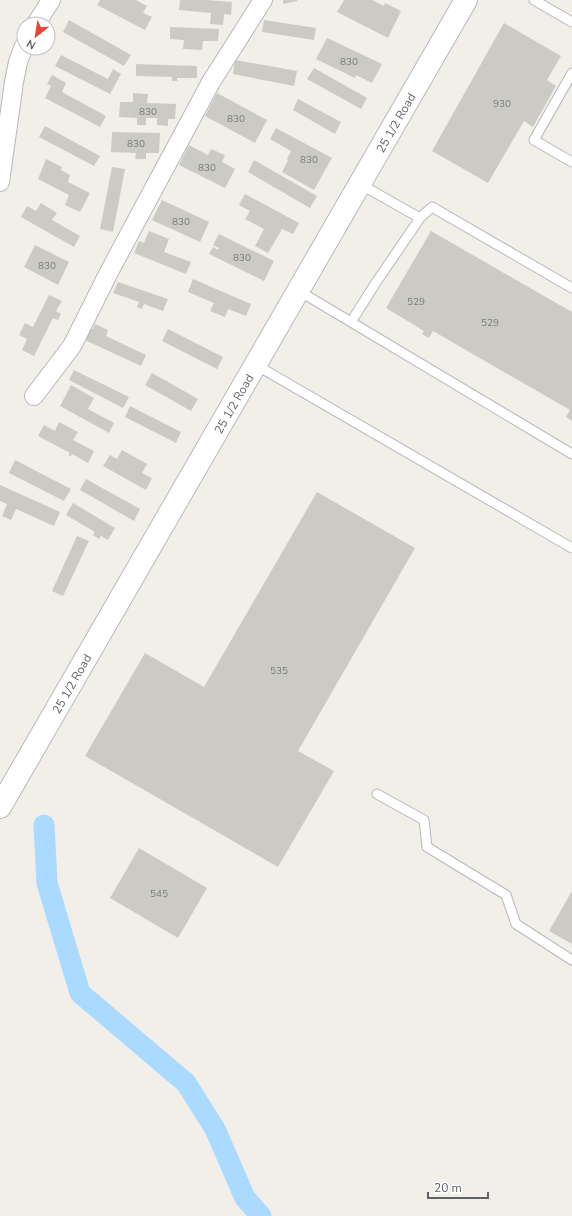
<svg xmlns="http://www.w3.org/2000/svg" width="572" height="1216" viewBox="0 0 572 1216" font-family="'Nunito Sans',sans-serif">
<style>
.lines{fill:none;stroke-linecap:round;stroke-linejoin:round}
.canal{stroke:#aadaff;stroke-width:21}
.building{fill:#cccac5}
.lane-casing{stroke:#b5b8bc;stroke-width:11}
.street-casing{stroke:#b5b8bc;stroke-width:20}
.secondary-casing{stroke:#b6babf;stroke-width:24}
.lane{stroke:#fff;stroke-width:9}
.street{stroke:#fff;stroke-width:18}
.secondary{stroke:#fff;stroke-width:22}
.labels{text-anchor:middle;stroke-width:3;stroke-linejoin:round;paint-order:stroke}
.number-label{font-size:10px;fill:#7a7d7f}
.street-label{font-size:12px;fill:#5f6368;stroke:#fff}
</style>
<rect width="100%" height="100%" fill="#f1efe8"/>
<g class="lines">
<path class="canal" d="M 44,825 L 47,883 L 80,993 L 186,1083 L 215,1129 L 245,1198 L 261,1216"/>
</g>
<path class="building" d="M 100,0 L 136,0 L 147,6 L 143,13 L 152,17 L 145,30 L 97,5 Z
M 180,0 L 206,0 L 232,2 L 231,15 L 224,14 L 223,25 L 210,24 L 211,13 L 179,10 Z
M 283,0 L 297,0 L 297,1 L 283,4 Z
M 344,0 L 372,0 L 384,6 L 385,3 L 401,11 L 388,38 L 337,12 Z
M 69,20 L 131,55 L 124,66 L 63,32 Z
M 264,20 L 316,28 L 314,40 L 262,32 Z
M 504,23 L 561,56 L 547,80 L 556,86 L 533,127 L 524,121 L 488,183 L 432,151 Z
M 170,27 L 219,29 L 218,41 L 203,41 L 202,50 L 183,49 L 184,40 L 170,39 Z
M 327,38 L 382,64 L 372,83 L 356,75 L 355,78 L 316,59 Z
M 61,55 L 108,79 L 113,69 L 121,74 L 110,94 L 55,66 Z
M 235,60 L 297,71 L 294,86 L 233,74 Z
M 136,64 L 197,66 L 197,78 L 177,78 L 177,81 L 172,81 L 172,77 L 136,76 Z
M 314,68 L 367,98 L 361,109 L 307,79 Z
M 52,75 L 66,83 L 62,92 L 106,116 L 100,127 L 45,98 L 51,86 L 47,84 Z
M 133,93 L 148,94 L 147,103 L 176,104 L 175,119 L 168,119 L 168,126 L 157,125 L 157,118 L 146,118 L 146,125 L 137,125 L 137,118 L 119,117 L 120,102 L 133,102 Z
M 217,93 L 267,120 L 255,143 L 205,116 Z
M 298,99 L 341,122 L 335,134 L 293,110 Z
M 45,126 L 100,156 L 94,166 L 39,137 Z
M 276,128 L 332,158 L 314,190 L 282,172 L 288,160 L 287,159 L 291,151 L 270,139 Z
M 112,132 L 160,133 L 159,153 L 146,153 L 146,159 L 135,159 L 136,153 L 111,152 Z
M 189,145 L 208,155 L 211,149 L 225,155 L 222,162 L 235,169 L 225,188 L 179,165 Z
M 46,159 L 62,167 L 61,170 L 70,175 L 68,182 L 90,193 L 80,212 L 65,205 L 69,195 L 38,179 Z
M 254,160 L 317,196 L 310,208 L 248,172 Z
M 112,167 L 125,169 L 113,232 L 100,229 Z
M 245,194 L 299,223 L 293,234 L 282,229 L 268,253 L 255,246 L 264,229 L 245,219 L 250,211 L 239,205 Z
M 162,200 L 209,222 L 200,242 L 152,220 Z
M 41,203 L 57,213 L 52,220 L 80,236 L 74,247 L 21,217 L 27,206 L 36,211 Z
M 149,231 L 169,239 L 164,252 L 191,262 L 186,274 L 134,253 L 139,241 L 144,243 Z
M 431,231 L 572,312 L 572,421 L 566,417 L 570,410 L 433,331 L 429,338 L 422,334 L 424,331 L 386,308 Z
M 219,234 L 274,261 L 264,281 L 209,254 L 213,247 L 218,250 L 219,248 L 213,245 Z
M 35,245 L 69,262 L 58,285 L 24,267 Z
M 193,279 L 251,304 L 246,316 L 228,309 L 225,317 L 210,311 L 214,303 L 188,292 Z
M 118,282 L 168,299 L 163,311 L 144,304 L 142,309 L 137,307 L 139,302 L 113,293 Z
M 49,295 L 62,301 L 56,311 L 61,314 L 58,320 L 53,318 L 34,356 L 22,350 L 27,339 L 19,335 L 25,323 L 33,327 Z
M 95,324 L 108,330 L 106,336 L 146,355 L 141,366 L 85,340 L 91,329 L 93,329 Z
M 168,329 L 223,357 L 217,369 L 162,341 Z
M 74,370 L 129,397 L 123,408 L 69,380 Z
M 152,373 L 198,399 L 191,411 L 145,385 Z
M 71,385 L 94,398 L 88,409 L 114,423 L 109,433 L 60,406 Z
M 130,406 L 181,432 L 176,443 L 125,417 Z
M 59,422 L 78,432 L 73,440 L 94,451 L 88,463 L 72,454 L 71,456 L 68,455 L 70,453 L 38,436 L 44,425 L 55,431 Z
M 122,450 L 147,464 L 142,473 L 152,478 L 146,490 L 103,466 L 110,455 L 117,459 Z
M 15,460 L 71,489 L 64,501 L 9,473 Z
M 86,479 L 140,509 L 134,521 L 80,490 Z
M 0,485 L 60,512 L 54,526 L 16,509 L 11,520 L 2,516 L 7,504 L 0,501 Z
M 317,492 L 415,548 L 298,751 L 334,771 L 278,867 L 85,756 L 145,653 L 204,687 Z
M 73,503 L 115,528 L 108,540 L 101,536 L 99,539 L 93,535 L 95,532 L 66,515 Z
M 77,536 L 89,541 L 63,596 L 52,591 Z
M 139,848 L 207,888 L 178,938 L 110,898 Z
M 572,891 L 572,944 L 549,931 Z"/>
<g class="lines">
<defs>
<path id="lane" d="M 534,0 L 572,22
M 572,73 L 534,140 L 572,162
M 360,184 L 420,218
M 572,288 L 432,207 L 420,218 L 375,284 L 351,322 L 572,454
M 299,291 L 351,322
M 256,365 L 572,548
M 377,794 L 424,820 L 427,847 L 506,895 L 516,924 L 572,960"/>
<path id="street" d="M 36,24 L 51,0
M 0,182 L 14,82 L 18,62 L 24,46
M 34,396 L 72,346 L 109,272 L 211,82 L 263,0"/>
<path id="secondary" d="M 0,807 L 466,0"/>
</defs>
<use href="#lane" class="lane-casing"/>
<use href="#street" class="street-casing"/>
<use href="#secondary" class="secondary-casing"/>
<use href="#lane" class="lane"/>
<use href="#street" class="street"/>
<use href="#secondary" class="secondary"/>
</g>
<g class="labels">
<g class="number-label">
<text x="349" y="65">830</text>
<text x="502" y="107">930</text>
<text x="148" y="115">830</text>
<text x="236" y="122">830</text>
<text x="136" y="147">830</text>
<text x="309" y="163">830</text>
<text x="207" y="171">830</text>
<text x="181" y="225">830</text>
<text x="242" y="261">830</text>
<text x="47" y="269">830</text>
<text x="416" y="305">529</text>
<text x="490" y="326">529</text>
<text x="279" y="674">535</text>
<text x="159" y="897">545</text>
</g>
<g class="street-label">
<text transform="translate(396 123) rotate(-60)" y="4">25 1/2 Road</text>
<text transform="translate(234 404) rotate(-60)" y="4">25 1/2 Road</text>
<text transform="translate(72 684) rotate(-60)" y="4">25 1/2 Road</text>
</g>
</g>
<g transform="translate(36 36) rotate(210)"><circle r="19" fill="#ffffff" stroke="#bfc1c3"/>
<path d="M0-3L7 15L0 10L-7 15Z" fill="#ea4335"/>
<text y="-6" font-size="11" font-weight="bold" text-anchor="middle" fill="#5f6368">N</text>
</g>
<path d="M428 1192v6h60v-6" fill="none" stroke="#5f6368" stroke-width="2"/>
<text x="434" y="1192" font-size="12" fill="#5f6368" stroke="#ffffff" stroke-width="3" paint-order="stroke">20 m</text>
</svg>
